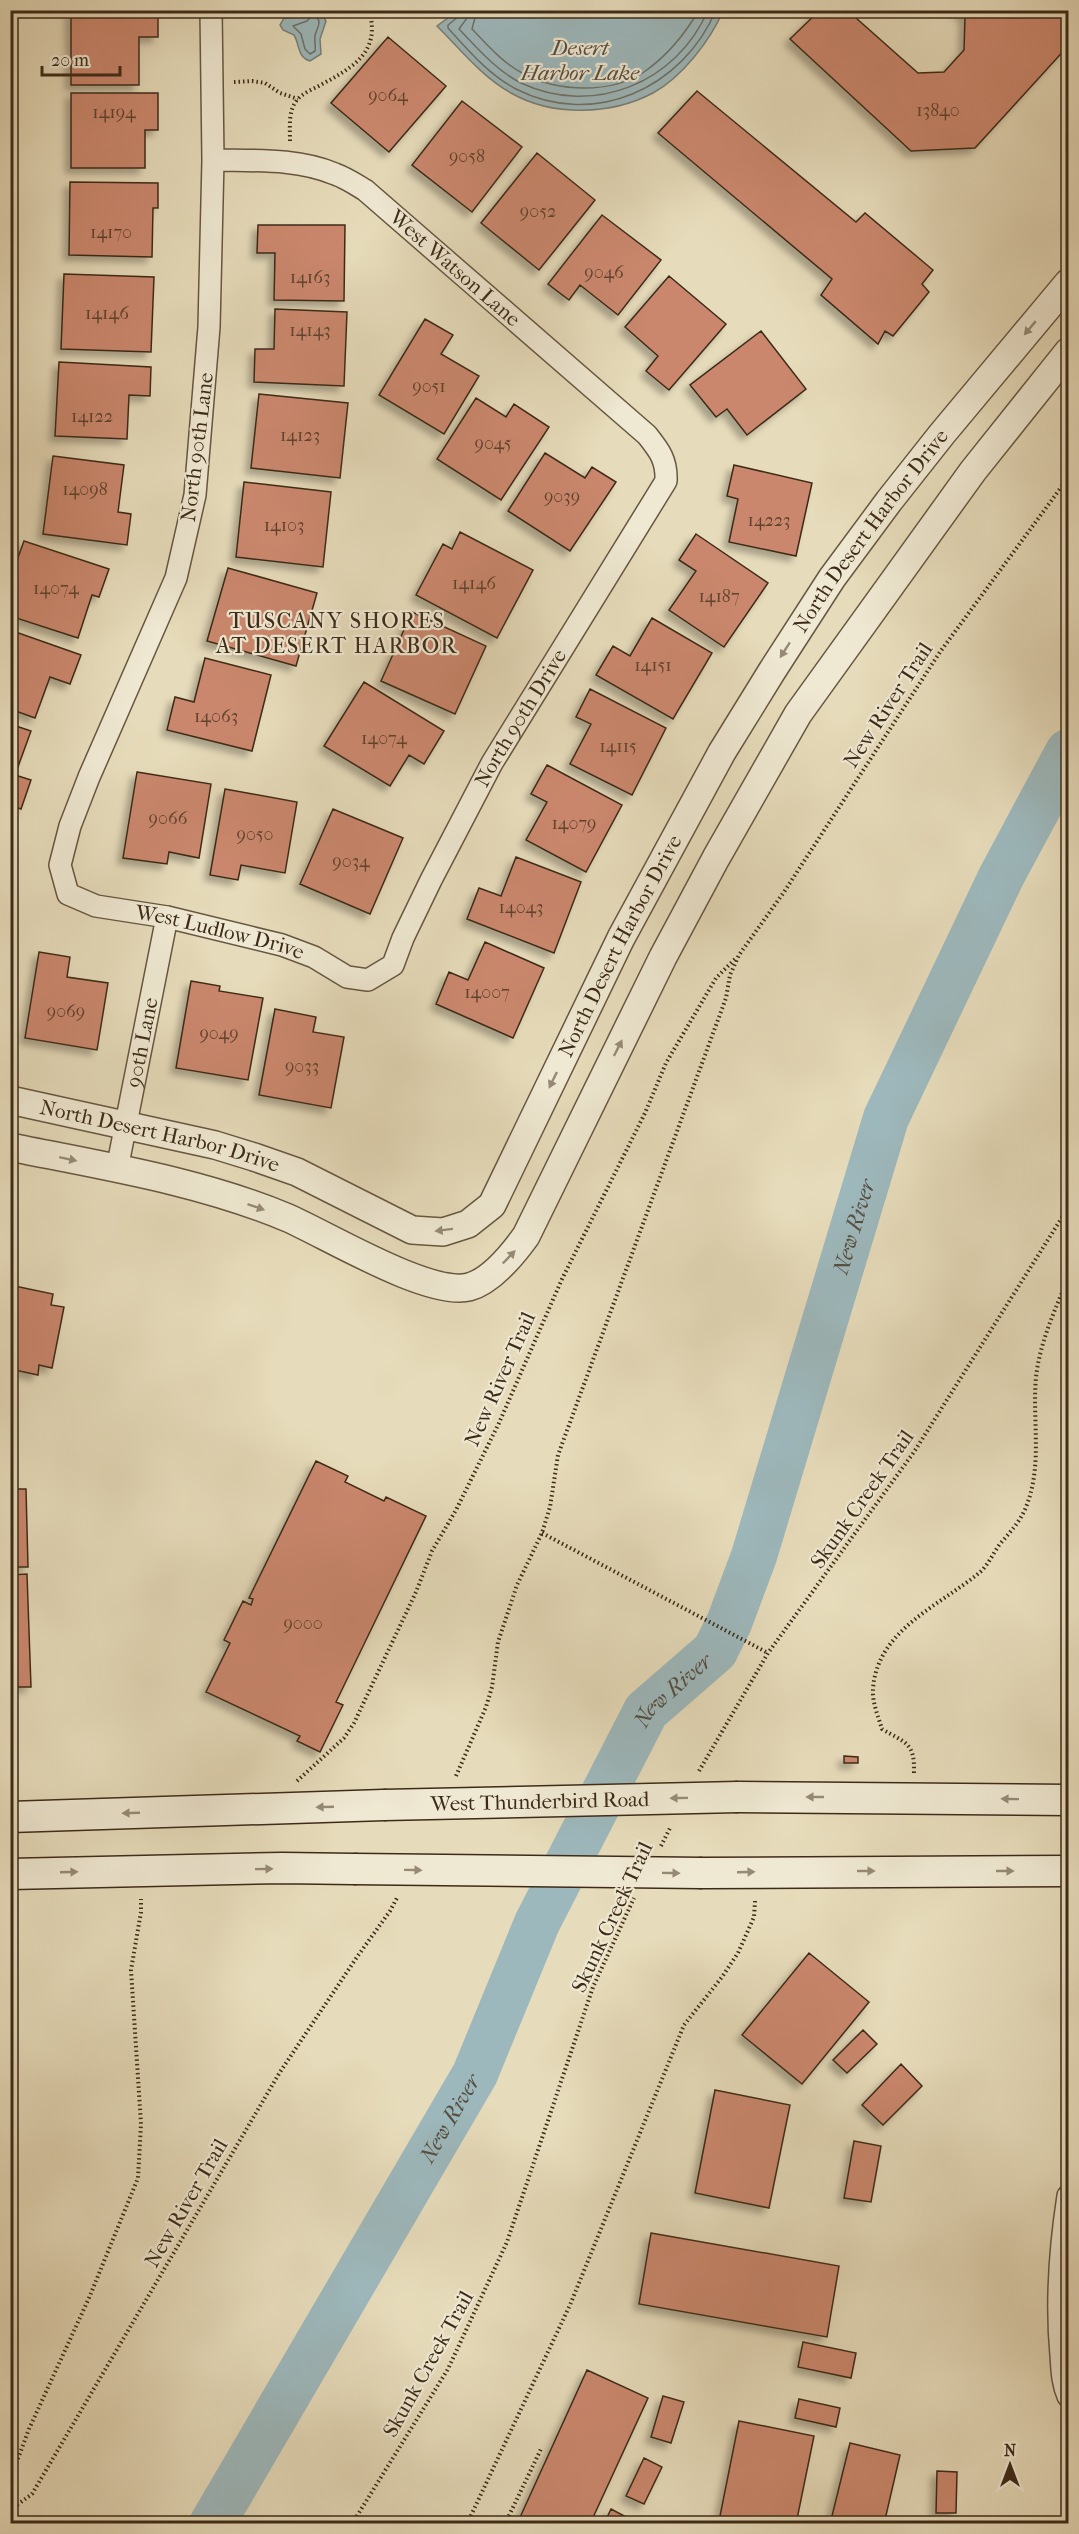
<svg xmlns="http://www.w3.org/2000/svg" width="1079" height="2534" viewBox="0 0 1079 2534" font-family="'IM FELL French Canon',serif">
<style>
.water{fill:#9db8bc;stroke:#77807a;stroke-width:1.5}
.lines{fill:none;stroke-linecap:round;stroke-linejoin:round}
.shore{stroke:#6d726a;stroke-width:1.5}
.river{stroke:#9db8bc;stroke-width:46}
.building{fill:#ca876d;stroke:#3d2b18;stroke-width:1.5;filter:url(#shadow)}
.minor-casing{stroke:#675740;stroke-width:24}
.tertiary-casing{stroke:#675740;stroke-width:30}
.secondary-casing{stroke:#3d2b18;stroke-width:33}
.path{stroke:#3d2b18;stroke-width:4;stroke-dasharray:1.5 3;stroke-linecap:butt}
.minor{stroke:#efe8d2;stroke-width:21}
.tertiary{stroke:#efe8d2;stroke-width:27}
.secondary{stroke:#efe8d2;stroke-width:30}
.secondary-bridge-casing{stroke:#3d2b18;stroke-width:33;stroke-linecap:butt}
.secondary-bridge{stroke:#efe8d2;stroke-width:30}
.oneway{fill:#968a75}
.labels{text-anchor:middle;stroke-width:4.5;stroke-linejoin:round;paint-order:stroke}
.number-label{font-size:18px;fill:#60422d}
.street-label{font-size:21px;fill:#3d2b18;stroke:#efe8d2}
.water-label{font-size:22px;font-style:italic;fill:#554e41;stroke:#efe8d2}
.neighbourhood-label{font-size:22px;letter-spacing:1.5px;fill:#3d2b18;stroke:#efe8d2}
</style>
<defs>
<filter id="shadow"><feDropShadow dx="-5.5" dy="5.5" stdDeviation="3" flood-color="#0004"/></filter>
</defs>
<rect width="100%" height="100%" fill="#e6dbba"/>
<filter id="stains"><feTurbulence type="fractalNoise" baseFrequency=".00333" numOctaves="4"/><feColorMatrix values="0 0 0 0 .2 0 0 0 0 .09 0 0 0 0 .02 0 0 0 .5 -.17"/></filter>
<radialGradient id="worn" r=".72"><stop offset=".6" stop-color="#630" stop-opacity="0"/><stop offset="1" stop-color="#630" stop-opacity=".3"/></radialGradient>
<path class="water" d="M 308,11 L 320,11 L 326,21 L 320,39 L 321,54 L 310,61 C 297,57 300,45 294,35 L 283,30 L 280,25 L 284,18 L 300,17 Z
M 457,11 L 457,10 L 723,11 C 710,41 682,77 653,93 C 611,115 553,117 511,93 C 482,77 460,49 437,26 Z"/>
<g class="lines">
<path class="shore" d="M 460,10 L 459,16 L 448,25 L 448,28 C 468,50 489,75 516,89 C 594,129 683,88 716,10
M 468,10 L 467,18 L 459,29 C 478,49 497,71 521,83 C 593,117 677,83 708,10
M 477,10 L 472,29 C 488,46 504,64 524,74 C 558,92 611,94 644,72 C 667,56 685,34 699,10
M 313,15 C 324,21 317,26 315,36 C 314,41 316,46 315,51 L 310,54 L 305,49 L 301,34 L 293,26 L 307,21 Z"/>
<path class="river" id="s1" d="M 212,2524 L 475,2074 L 537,1923 L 646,1711 L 715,1651 L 729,1623 L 754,1556 L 886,1118 L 1001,877 L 1068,752"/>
</g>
<path class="building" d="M 71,10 L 158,10 L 158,37 L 139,37 L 139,85 L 71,85 Z
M 820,10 L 847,10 L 918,73 L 944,72 L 964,50 L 965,17 L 958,10 L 1068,10 L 1068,46 L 975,148 L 911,151 L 790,39 Z
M 388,37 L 446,86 L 389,152 L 331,103 Z
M 697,91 L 856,222 L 865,213 L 933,270 L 922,284 L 929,292 L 893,336 L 885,331 L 878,344 L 821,295 L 832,279 L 658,133 Z
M 71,93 L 158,93 L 158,130 L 145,130 L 145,168 L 71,168 Z
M 462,101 L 522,147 L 472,212 L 412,165 Z
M 537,153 L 595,200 L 539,270 L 481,223 Z
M 70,182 L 158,183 L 158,208 L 153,208 L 152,257 L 69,255 Z
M 602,215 L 661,260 L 618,315 L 580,285 L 569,300 L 548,284 Z
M 258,225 L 345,225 L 344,301 L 274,300 L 275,253 L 257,253 Z
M 64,274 L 154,277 L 151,352 L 61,349 Z
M 669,276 L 726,324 L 669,390 L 646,371 L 658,356 L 625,327 Z
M 275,309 L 347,312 L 344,386 L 254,382 L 255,349 L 274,349 Z
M 425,319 L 453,335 L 441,354 L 479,376 L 444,434 L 379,395 Z
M 761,331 L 806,389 L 747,435 L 727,409 L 716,417 L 690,385 Z
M 59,362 L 151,367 L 150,396 L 129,395 L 127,439 L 55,436 Z
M 259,394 L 348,403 L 340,478 L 251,468 Z
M 476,398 L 506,417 L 514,404 L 549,427 L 501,500 L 437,459 Z
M 545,453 L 585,478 L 592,467 L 616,482 L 570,551 L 508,511 Z
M 53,456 L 124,465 L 118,512 L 131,514 L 127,545 L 43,534 Z
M 734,465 L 812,483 L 796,556 L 729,542 L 738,499 L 727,496 Z
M 244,482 L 331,492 L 323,567 L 236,557 Z
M 460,532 L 533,570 L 497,638 L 416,595 L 443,544 L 452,549 Z
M 696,534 L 768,583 L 724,647 L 669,610 L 696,571 L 679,560 Z
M 24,541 L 109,569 L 99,597 L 92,595 L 78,638 L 10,616 L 10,580 Z
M 228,568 L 317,593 L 296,666 L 207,641 Z
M 412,612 L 486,646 L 455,714 L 381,681 Z
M 652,618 L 712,653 L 673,719 L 596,675 L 613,646 L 630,656 Z
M 10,630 L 81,655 L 70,684 L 50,677 L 35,718 L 10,709 Z
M 205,658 L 271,675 L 252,751 L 167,730 L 175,697 L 194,702 Z
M 364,682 L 444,731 L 424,764 L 409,755 L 390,786 L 324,746 Z
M 590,689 L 666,728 L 632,795 L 570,764 L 591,724 L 576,717 Z
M 10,724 L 31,731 L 15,775 L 31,780 L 21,809 L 10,805 Z
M 547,765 L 622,805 L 586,872 L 526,840 L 547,802 L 531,794 Z
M 137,772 L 211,784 L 199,858 L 169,852 L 167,864 L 123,858 Z
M 225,789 L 297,802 L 285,873 L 241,865 L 238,880 L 210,875 Z
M 333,809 L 403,838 L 370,914 L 300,884 Z
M 10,817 L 16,819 L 10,836 Z
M 516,857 L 581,882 L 554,953 L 467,919 L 479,888 L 501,896 Z
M 485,942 L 544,968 L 513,1038 L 436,1004 L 449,972 L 468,980 Z
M 39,952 L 70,957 L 67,977 L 108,983 L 97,1050 L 25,1038 Z
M 191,981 L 220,986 L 219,991 L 263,998 L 248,1080 L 176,1068 Z
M 275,1009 L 316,1017 L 313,1032 L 344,1037 L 331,1108 L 259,1095 Z
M 10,1285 L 53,1294 L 51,1305 L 64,1307 L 52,1368 L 39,1365 L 38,1375 L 10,1369 Z
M 316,1461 L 348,1476 L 345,1482 L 384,1501 L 386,1497 L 426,1516 L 336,1702 L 343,1705 L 320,1752 L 297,1741 L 300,1736 L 206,1692 L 230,1643 L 224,1640 L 243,1601 L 251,1605 L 253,1599 L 249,1598 Z
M 10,1489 L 26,1489 L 28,1567 L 10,1567 Z
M 27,1574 L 31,1687 L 10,1687 L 10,1575 Z
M 844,1756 L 858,1757 L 858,1763 L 844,1763 Z
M 809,1953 L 869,2002 L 802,2084 L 742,2035 Z
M 863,2030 L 877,2044 L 847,2073 L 833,2060 Z
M 901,2064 L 922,2086 L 883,2125 L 862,2105 Z
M 715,2090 L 790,2105 L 769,2208 L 695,2193 Z
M 854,2141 L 881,2146 L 871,2202 L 844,2198 Z
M 651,2233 L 839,2266 L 827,2337 L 639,2304 Z
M 803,2342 L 856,2353 L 851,2378 L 798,2367 Z
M 587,2370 L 648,2398 L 590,2524 L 517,2524 Z
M 663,2396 L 684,2402 L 671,2443 L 651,2437 Z
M 799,2399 L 840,2408 L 836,2427 L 795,2418 Z
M 739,2421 L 814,2436 L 796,2524 L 729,2524 L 719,2521 Z
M 850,2443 L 900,2455 L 884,2524 L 830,2524 Z
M 644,2458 L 662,2467 L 644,2504 L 626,2496 Z
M 937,2471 L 957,2472 L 956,2513 L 936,2513 Z
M 611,2509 L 634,2521 L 633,2524 L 604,2524 Z"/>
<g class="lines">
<defs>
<g id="minor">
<path id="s2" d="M 211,10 L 213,160 L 209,327 L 195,495 L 176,578 L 89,777 L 70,826 L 60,865 L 68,894 L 96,906 L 167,917 L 282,945 L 314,957 L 347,977 L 368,980 L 393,965 L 403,938 L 431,880 L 492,763 L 666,481 C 667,460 659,450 647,435 L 365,190 C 355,184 346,178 335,174 C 297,158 254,161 213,160"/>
<path id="s3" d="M 117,1169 L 167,917"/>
<path d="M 1068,2196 C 1060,2248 1056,2302 1061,2355 C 1062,2369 1062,2382 1068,2396"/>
</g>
<g id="tertiary">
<path id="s4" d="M 10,1100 L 215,1145 L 254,1157 L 297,1172 L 412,1230 L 443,1232 L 468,1224 L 492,1205 L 621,938 L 722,752 L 772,671 L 832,578 L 889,501 L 942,434 L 1068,283"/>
<path d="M 10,1147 C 103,1166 200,1181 288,1218 C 327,1235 429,1297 469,1287 C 491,1281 513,1254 526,1236 L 663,957 L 716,858 L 798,714 L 973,471 L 1068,352"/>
</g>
<path id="secondary" d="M 738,1797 L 1068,1800
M 10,1817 L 384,1805
M 702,1873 L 1068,1871
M 10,1874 L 282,1868 L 354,1869"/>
</defs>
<use href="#minor" class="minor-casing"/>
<use href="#tertiary" class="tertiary-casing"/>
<use href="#secondary" class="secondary-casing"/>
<path class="path" d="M 234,82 L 252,81 L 265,83 L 280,93 L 298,99
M 290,141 C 290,127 288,111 297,100 C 302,94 310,90 317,87 C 349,69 382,55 369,10
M 542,1533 L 768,1653
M 699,1771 L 768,1653 L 914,1452 L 1068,1208
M 914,1773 C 915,1742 905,1743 882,1729 C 878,1716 872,1702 873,1689 C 877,1630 939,1606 979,1573 C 988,1566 993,1553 1000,1544 C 1010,1532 1020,1522 1026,1507 C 1043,1465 1032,1420 1036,1377 C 1040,1342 1055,1310 1068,1278
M 456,1776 L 486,1707 L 492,1687 L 498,1642 L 517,1585 L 542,1533 L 550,1507 L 558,1455 L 726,998 L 730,975 L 739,955 L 784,892 L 940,652 L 1068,478
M 297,1781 L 344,1738 L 354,1723 L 416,1592 L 432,1551 L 456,1510 L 499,1423 L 562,1279 L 645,1113 L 666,1063 L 716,978 L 737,957
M 661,1846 L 671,1826
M 10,2480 L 29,2429 L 89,2298 L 138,2178 L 141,2124 L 131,1970 L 141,1912 L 141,1899
M 10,2510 L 32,2494 L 280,2072 L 357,1957 L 390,1911 L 398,1896
M 352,2524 L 448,2369 L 507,2242 L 593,1987 L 634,1898
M 467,2524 L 570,2305 L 684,2025 L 722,1977 L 738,1953 L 754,1917 L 755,1901
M 505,2524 L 541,2449"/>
<use href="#minor" class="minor"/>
<use href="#tertiary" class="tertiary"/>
<use href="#secondary" class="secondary"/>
<defs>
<g id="secondary-bridge">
<path id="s5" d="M 384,1805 L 738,1797"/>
<path d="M 354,1869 L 702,1873"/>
</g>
</defs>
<use href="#secondary-bridge" class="secondary-bridge-casing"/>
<use href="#secondary-bridge" class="secondary-bridge"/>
</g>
<defs><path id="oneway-solid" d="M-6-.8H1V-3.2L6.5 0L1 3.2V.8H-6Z" transform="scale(1.5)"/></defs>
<g class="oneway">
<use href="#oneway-solid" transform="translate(1030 328) rotate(130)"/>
<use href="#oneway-solid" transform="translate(785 650) rotate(123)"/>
<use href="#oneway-solid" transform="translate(618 1048) rotate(-63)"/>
<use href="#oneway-solid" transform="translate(553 1080) rotate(116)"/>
<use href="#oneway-solid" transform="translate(68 1159) rotate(12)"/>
<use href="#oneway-solid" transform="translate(256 1207) rotate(19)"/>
<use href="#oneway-solid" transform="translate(444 1230) rotate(173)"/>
<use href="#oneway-solid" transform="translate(509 1257) rotate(-46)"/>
<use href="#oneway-solid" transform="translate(815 1797) rotate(180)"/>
<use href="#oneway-solid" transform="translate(679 1798) rotate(179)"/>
<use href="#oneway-solid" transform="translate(1010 1799) rotate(-179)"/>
<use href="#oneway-solid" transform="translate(325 1807) rotate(178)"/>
<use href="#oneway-solid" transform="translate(131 1813) rotate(178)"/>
<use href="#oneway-solid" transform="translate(264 1869) rotate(-1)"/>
<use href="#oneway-solid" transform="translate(413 1870) rotate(1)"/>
<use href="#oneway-solid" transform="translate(866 1871)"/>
<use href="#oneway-solid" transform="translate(1005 1871)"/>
<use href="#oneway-solid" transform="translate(69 1872) rotate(-2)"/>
<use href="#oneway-solid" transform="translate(746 1872) rotate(-2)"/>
<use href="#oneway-solid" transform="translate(671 1873) rotate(1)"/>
</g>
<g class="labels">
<g class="number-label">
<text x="388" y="101">9064</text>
<text x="938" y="116">13840</text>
<text x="114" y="118">14194</text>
<text x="467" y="162">9058</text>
<text x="538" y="217">9052</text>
<text x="111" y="238">14170</text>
<text x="604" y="278">9046</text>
<text x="310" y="283">14163</text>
<text x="107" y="319">14146</text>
<text x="310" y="336">14143</text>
<text x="429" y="392">9051</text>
<text x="92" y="422">14122</text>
<text x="300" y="441">14123</text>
<text x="493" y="449">9045</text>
<text x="85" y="495">14098</text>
<text x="562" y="502">9039</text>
<text x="769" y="526">14223</text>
<text x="284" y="531">14103</text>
<text x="474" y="589">14146</text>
<text x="56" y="594">14074</text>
<text x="719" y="602">14187</text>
<text x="653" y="671">14151</text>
<text x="216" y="722">14063</text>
<text x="384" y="744">14074</text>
<text x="618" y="752">14115</text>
<text x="168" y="824">9066</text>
<text x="574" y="829">14079</text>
<text x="255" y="840">9050</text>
<text x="351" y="867">9034</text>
<text x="521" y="913">14043</text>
<text x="487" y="998">14007</text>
<text x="66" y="1017">9069</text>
<text x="219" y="1039">9049</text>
<text x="302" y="1072">9033</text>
<text x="303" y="1629">9000</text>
</g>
<g class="street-label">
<text transform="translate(455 268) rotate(41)" y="7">West Watson Lane</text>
<text transform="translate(197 447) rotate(-83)" y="7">North 90th Lane</text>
<text dy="7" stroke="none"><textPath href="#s4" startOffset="1288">North Desert Harbor Drive</textPath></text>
<text transform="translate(888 705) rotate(-57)" y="7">New River Trail</text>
<text dy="7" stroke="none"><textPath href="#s2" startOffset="1533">North 90th Drive</textPath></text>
<text dy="7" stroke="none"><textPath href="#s2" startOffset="1068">West Ludlow Drive</textPath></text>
<text dy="7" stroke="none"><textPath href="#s4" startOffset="802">North Desert Harbor Drive</textPath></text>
<text dy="7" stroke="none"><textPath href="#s3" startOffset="129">90th Lane</textPath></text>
<text dy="7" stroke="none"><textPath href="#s4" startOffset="154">North Desert Harbor Drive</textPath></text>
<text transform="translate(500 1379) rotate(-66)" y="7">New River Trail</text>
<text transform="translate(862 1499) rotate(-55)" y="7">Skunk Creek Trail</text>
<text dy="7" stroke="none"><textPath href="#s5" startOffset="156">West Thunderbird Road</textPath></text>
<text transform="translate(612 1917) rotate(-65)" y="7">Skunk Creek Trail</text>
<text transform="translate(186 2203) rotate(-60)" y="7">New River Trail</text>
<text transform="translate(428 2364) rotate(-61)" y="7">Skunk Creek Trail</text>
</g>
<g class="water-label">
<text x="580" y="55">Desert<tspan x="580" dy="25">Harbor Lake</tspan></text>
<text dy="8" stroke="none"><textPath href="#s1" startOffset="1461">New River</textPath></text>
<text dy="8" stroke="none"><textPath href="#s1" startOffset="956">New River</textPath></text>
<text dy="8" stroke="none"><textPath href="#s1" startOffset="470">New River</textPath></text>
</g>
<g class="neighbourhood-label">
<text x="337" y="628">TUSCANY SHORES<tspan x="337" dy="25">AT DESERT HARBOR</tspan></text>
</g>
</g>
<rect width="1079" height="2534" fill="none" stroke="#e6dbba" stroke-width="36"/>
<rect x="12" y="12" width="1055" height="2510" fill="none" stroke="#3d2b18" stroke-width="3"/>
<rect x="18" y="18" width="1043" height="2498" fill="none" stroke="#3d2b18" stroke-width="1.5"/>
<g transform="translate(1010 2465)" stroke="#efe8d2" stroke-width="4.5" paint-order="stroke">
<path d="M0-4.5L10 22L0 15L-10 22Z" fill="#3d2b18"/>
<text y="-9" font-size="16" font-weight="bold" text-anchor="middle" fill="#3d2b18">N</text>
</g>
<path d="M42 66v9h78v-9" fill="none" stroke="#3d2b18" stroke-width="3"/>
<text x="51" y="66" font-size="18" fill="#3d2b18" stroke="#efe8d2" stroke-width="4.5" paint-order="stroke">20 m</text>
<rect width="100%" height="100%" filter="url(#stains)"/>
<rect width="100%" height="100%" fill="url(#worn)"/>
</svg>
